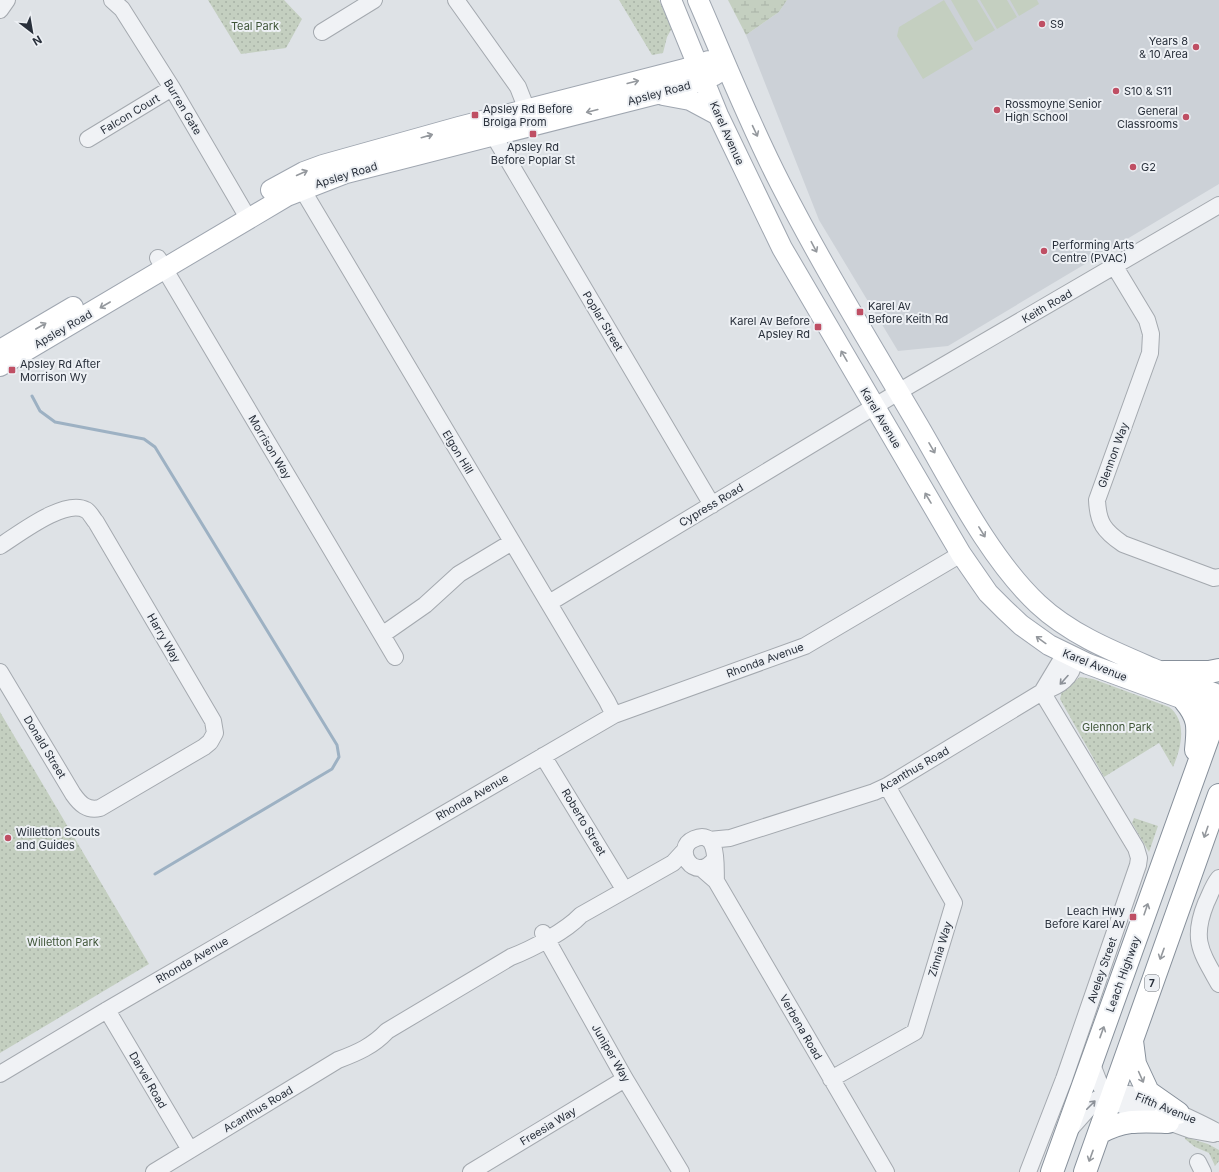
<svg xmlns="http://www.w3.org/2000/svg" width="1219" height="1172" viewBox="0 0 1219 1172" font-family="Inter,sans-serif">
<style>
.built{fill:#ccd1d7}
.grass{fill:url(#grass-dots)}
.wetland{fill:url(#wetland-marsh)}
.pitch{fill:#c4cfc0}
.lines{fill:none;stroke-linecap:round;stroke-linejoin:round}
.stream{stroke:#9db1c3;stroke-width:3}
.minor-casing{stroke:#a4a9af;stroke-width:18}
.major-casing{stroke:#9fa6b0;stroke-width:22}
.highway-casing{stroke:#87909b;stroke-width:24}
.minor{stroke:#f0f2f5;stroke-width:16}
.major{stroke:#fff;stroke-width:20}
.highway{stroke:#fff;stroke-width:22}
.oneway{stroke:#94989d}
.oneway2{stroke:#8c9198}
.poi-dot{fill:#bf4f64;stroke:#edf0f4;stroke-width:1.5}
.labels{text-anchor:middle;stroke-width:4;stroke-linejoin:round;paint-order:stroke}
.shield{fill:#edf0f4;stroke:#646a72;stroke-width:1}
.shield-label{font-size:10px;font-weight:bold;fill:#29303b}
.poi-label{font-size:11px;fill:#29303b;stroke:#edf0f4;text-anchor:start}
.park-label{font-size:11px;fill:#3f5538;stroke:#edf0f4}
.street-label{font-size:11px;fill:#29303b;stroke:#edf0f4}
</style>
<defs>
<pattern id="grass-dots" width="8" height="8" patternUnits="userSpaceOnUse"><rect width="8" height="8" fill="#c4cfc0"/><path d="M2 2h.1M6 6h.1" fill="none" stroke="#a8b2a6" stroke-width="1.8" stroke-linecap="round"/></pattern>
<pattern id="wetland-marsh" width="20" height="14" patternUnits="userSpaceOnUse"><rect width="20" height="14" fill="#c4cfc0"/><path d="M1 5h8M5 5V1M11 12h8M15 12V8" fill="none" stroke="#a8b2a6"/></pattern>
</defs>
<rect width="100%" height="100%" fill="#dee2e6"/>
<path class="built" d="M 787,0 L 1219,0 L 1219,184 L 948,346 L 898,351 L 819,220 L 746,35 L 779,12 Z"/>
<path class="grass" d="M 208,0 L 284,0 L 302,19 L 286,48 L 241,54 Z
M 619,0 L 659,0 L 672,28 L 667,37 L 663,53 L 652,55 Z
M 1080,677 L 1093,679 L 1169,707 C 1188,721 1181,749 1173,767 L 1159,743 L 1104,777 L 1060,699 L 1062,691 Z
M 0,712 L 149,964 L 0,1053 Z
M 1134,818 L 1158,826 L 1149,852 L 1132,823 Z
M 1185,1137 L 1208,1144 L 1219,1150 L 1219,1161 L 1215,1166 L 1209,1153 L 1195,1147 L 1185,1139 Z"/>
<path class="wetland" d="M 728,0 L 787,0 L 779,12 L 746,35 Z"/>
<path class="pitch" d="M 944,0 L 973,49 L 923,79 L 897,36 L 899,27 Z
M 951,0 L 977,0 L 995,30 L 975,42 Z
M 980,0 L 1007,0 L 1017,17 L 997,29 Z
M 1010,0 L 1037,0 L 1039,4 L 1019,16 Z"/>
<g class="lines">
<path class="stream" d="M 32,396 L 40,411 L 55,422 L 144,439 L 155,447 L 337,745 L 339,757 L 332,769 L 155,874"/>
<defs>
<path id="minor" d="M 112,0 L 122,9 L 172,88 L 248,218
M 456,0 L 518,87 L 527,110
M 0,10 L 7,0
M 322,32 L 374,0
M 495,135 L 498,143 L 712,505
M 88,139 L 172,88
M 302,189 L 607,701 L 614,715
M 158,258 L 382,635 L 425,605 L 459,574 L 512,542
M 1115,267 L 1147,320 L 1151,334 L 1150,353 L 1097,500 C 1098,523 1104,531 1123,544 L 1214,578 L 1219,577
M 0,546 C 19,534 65,498 86,510 C 90,512 93,519 96,522 L 213,721 L 215,733 L 210,742 L 204,747 L 100,808 C 87,811 80,804 73,794 L 0,672
M 549,603 L 905,388 L 1219,205
M 382,635 L 395,657
M 543,756 L 624,889
M 709,840 L 730,838 L 874,792 L 887,786 L 1042,692 C 1060,686 1072,678 1075,659 L 1060,662 L 1042,692
M 714,860 C 694,884 672,848 694,839 C 720,828 715,868 716,881
M 701,868 L 716,881 L 886,1172
M 1219,878 C 1213,885 1210,895 1206,903 C 1191,940 1201,952 1219,984
M 543,933 L 625,1079 L 681,1172
M 107,1010 L 190,1150
M 1091,1062 L 1100,1085 L 1110,1099 L 1124,1106 L 1191,1130 L 1213,1134
M 0,1074 L 107,1010 L 614,715 L 805,646 L 961,554
M 831,1079 L 915,1032 L 954,903 L 887,786
M 1072,1127 L 1097,1099 C 1111,1099 1117,1095 1128,1094 C 1139,1093 1207,1126 1219,1133
M 1198,1162 L 1203,1172
M 154,1172 L 338,1060 C 357,1053 373,1046 387,1031 L 511,957 C 532,949 566,931 581,915 L 673,863 L 685,850
M 471,1172 L 625,1079
M 1028,1172 L 1064,1079 L 1138,865 L 1139,858 L 1136,848 L 1042,692"/>
<path id="major" d="M 671,0 L 718,115 L 782,248 L 961,554 L 988,593 L 1005,610 L 1021,625 L 1049,645 L 1088,664 L 1219,712
M 698,0 C 725,62 750,125 781,185 C 823,267 871,345 918,425 C 952,483 989,558 1038,604 C 1070,634 1112,651 1152,668 C 1174,677 1196,687 1219,695
M 663,95 L 690,100 L 718,115
M 271,190 L 304,172 L 323,165 L 459,127 L 685,69 L 709,61
M 0,350 L 73,307
M 0,366 L 287,196 L 346,173 L 684,87 L 715,75"/>
<path id="highway" d="M 1164,672 L 1209,672 L 1219,670
M 1185,701 C 1200,719 1198,728 1196,750
M 1132,1041 L 1135,1064 L 1148,1092 L 1178,1113
M 1099,1133 C 1124,1119 1141,1121 1168,1122
M 1052,1172 L 1219,707
M 1085,1172 L 1219,795"/>
</defs>
<use href="#minor" class="minor-casing"/>
<use href="#major" class="major-casing"/>
<use href="#highway" class="highway-casing"/>
<use href="#minor" class="minor"/>
<use href="#major" class="major"/>
<use href="#highway" class="highway"/>
</g>
<defs><path id="oneway-shaft" d="M-6 0H5M1.5-3L5.5 0L1.5 3" fill="none" stroke-width="1.6" stroke-linecap="round" stroke-linejoin="round"/></defs>
<g class="oneway">
<use href="#oneway-shaft" transform="translate(633 82) rotate(-14)"/>
<use href="#oneway-shaft" transform="translate(592 111) rotate(166)"/>
<use href="#oneway-shaft" transform="translate(755 131) rotate(65)"/>
<use href="#oneway-shaft" transform="translate(427 136) rotate(-16)"/>
<use href="#oneway-shaft" transform="translate(302 173) rotate(-24)"/>
<use href="#oneway-shaft" transform="translate(814 247) rotate(62)"/>
<use href="#oneway-shaft" transform="translate(105 305) rotate(150)"/>
<use href="#oneway-shaft" transform="translate(41 326) rotate(-30)"/>
<use href="#oneway-shaft" transform="translate(844 356) rotate(-120)"/>
<use href="#oneway-shaft" transform="translate(932 448) rotate(60)"/>
<use href="#oneway-shaft" transform="translate(928 498) rotate(-121)"/>
<use href="#oneway-shaft" transform="translate(982 532) rotate(58)"/>
<use href="#oneway-shaft" transform="translate(1041 640) rotate(-144)"/>
<use href="#oneway-shaft" transform="translate(1206 832) rotate(109)"/>
<use href="#oneway-shaft" transform="translate(1146 909) rotate(-71)"/>
<use href="#oneway-shaft" transform="translate(1162 954) rotate(110)"/>
<use href="#oneway-shaft" transform="translate(1102 1032) rotate(-70)"/>
<use href="#oneway-shaft" transform="translate(1141 1077) rotate(66)"/>
<use href="#oneway-shaft" transform="translate(1091 1156) rotate(110)"/>
</g>
<g class="oneway2">
<use href="#oneway-shaft" transform="translate(1064 680) rotate(132)"/>
<use href="#oneway-shaft" transform="translate(1091 1105) rotate(-45)"/>
</g>
<g class="poi-dot">
<circle cx="1042" cy="24" r="4"/>
<circle cx="1196" cy="47" r="4"/>
<circle cx="1116" cy="91" r="4"/>
<circle cx="997" cy="110" r="4"/>
<rect x="471" y="111" width="8" height="8" rx="2"/>
<circle cx="1186" cy="117" r="4"/>
<rect x="529" y="130" width="8" height="8" rx="2"/>
<circle cx="1133" cy="167" r="4"/>
<circle cx="1044" cy="251" r="4"/>
<rect x="856" y="308" width="8" height="8" rx="2"/>
<rect x="814" y="323" width="8" height="8" rx="2"/>
<rect x="8" y="366" width="8" height="8" rx="2"/>
<circle cx="8" cy="838" r="4"/>
<rect x="1129" y="913" width="8" height="8" rx="2"/>
</g>
<g class="labels">
<rect class="shield" x="1145" y="975" width="14" height="16" rx="3"/>
<g class="shield-label">
<text x="1152" y="987">7</text>
</g>
<g class="poi-label">
<text x="1050" y="28">S9</text>
<text x="1188" y="45" text-anchor="end">Years 8<tspan x="1188" dy="13">&amp; 10 Area</tspan></text>
<text x="1124" y="95">S10 &amp; S11</text>
<text x="1005" y="108">Rossmoyne Senior<tspan x="1005" dy="13">High School</tspan></text>
<text x="483" y="113">Apsley Rd Before<tspan x="483" dy="13">Brolga Prom</tspan></text>
<text x="1178" y="115" text-anchor="end">General<tspan x="1178" dy="13">Classrooms</tspan></text>
<text x="533" y="151" text-anchor="middle">Apsley Rd<tspan x="533" dy="13">Before Poplar St</tspan></text>
<text x="1141" y="171">G2</text>
<text x="1052" y="249">Performing Arts<tspan x="1052" dy="13">Centre (PVAC)</tspan></text>
<text x="868" y="310">Karel Av<tspan x="868" dy="13">Before Keith Rd</tspan></text>
<text x="810" y="325" text-anchor="end">Karel Av Before<tspan x="810" dy="13">Apsley Rd</tspan></text>
<text x="20" y="368">Apsley Rd After<tspan x="20" dy="13">Morrison Wy</tspan></text>
<text x="16" y="836">Willetton Scouts<tspan x="16" dy="13">and Guides</tspan></text>
<text x="1125" y="915" text-anchor="end">Leach Hwy<tspan x="1125" dy="13">Before Karel Av</tspan></text>
</g>
<g class="park-label">
<text x="255" y="30">Teal Park</text>
<text x="1117" y="731">Glennon Park</text>
<text x="63" y="946">Willetton Park</text>
</g>
<g class="street-label">
<text transform="translate(659 93) rotate(-15)" y="4">Apsley Road</text>
<text transform="translate(183 107) rotate(59)" y="4">Burren Gate</text>
<text transform="translate(130 114) rotate(-31)" y="4">Falcon Court</text>
<text transform="translate(727 133) rotate(66)" y="4">Karel Avenue</text>
<text transform="translate(346 175) rotate(-17)" y="4">Apsley Road</text>
<text transform="translate(1047 306) rotate(-30)" y="4">Keith Road</text>
<text transform="translate(603 321) rotate(59)" y="4">Poplar Street</text>
<text transform="translate(63 329) rotate(-30)" y="4">Apsley Road</text>
<text transform="translate(881 418) rotate(59)" y="4">Karel Avenue</text>
<text transform="translate(270 447) rotate(59)" y="4">Morrison Way</text>
<text transform="translate(458 452) rotate(59)" y="4">Elgon Hill</text>
<text transform="translate(1113 455) rotate(-70)" y="4">Glennon Way</text>
<text transform="translate(711 505) rotate(-31)" y="4">Cypress Road</text>
<text transform="translate(164 638) rotate(60)" y="4">Harry Way</text>
<text transform="translate(765 660) rotate(-20)" y="4">Rhonda Avenue</text>
<text transform="translate(1095 665) rotate(22)" y="4">Karel Avenue</text>
<text transform="translate(45 747) rotate(59)" y="4">Donald Street</text>
<text transform="translate(914 769) rotate(-30)" y="4">Acanthus Road</text>
<text transform="translate(472 797) rotate(-30)" y="4">Rhonda Avenue</text>
<text transform="translate(584 822) rotate(59)" y="4">Roberto Street</text>
<text transform="translate(940 949) rotate(-73)" y="4">Zinnia Way</text>
<text transform="translate(192 960) rotate(-30)" y="4">Rhonda Avenue</text>
<text transform="translate(1102 970) rotate(-71)" y="4">Aveley Street</text>
<text transform="translate(1123 974) rotate(-70)" y="4">Leach Highway</text>
<text transform="translate(801 1027) rotate(60)" y="4">Verbena Road</text>
<text transform="translate(611 1053) rotate(60)" y="4">Juniper Way</text>
<text transform="translate(148 1080) rotate(60)" y="4">Darvel Road</text>
<text transform="translate(1166 1108) rotate(22)" y="4">Fifth Avenue</text>
<text transform="translate(258 1109) rotate(-31)" y="4">Acanthus Road</text>
<text transform="translate(548 1126) rotate(-31)" y="4">Freesia Way</text>
</g>
</g>
<g transform="translate(32 32) rotate(149)" stroke="#edf0f4" stroke-width="3" paint-order="stroke">
<path d="M0-3L7 15L0 10L-7 15Z" fill="#29303b"/>
<text y="-6" font-size="11" font-weight="bold" text-anchor="middle" fill="#29303b">N</text>
</g>
</svg>
